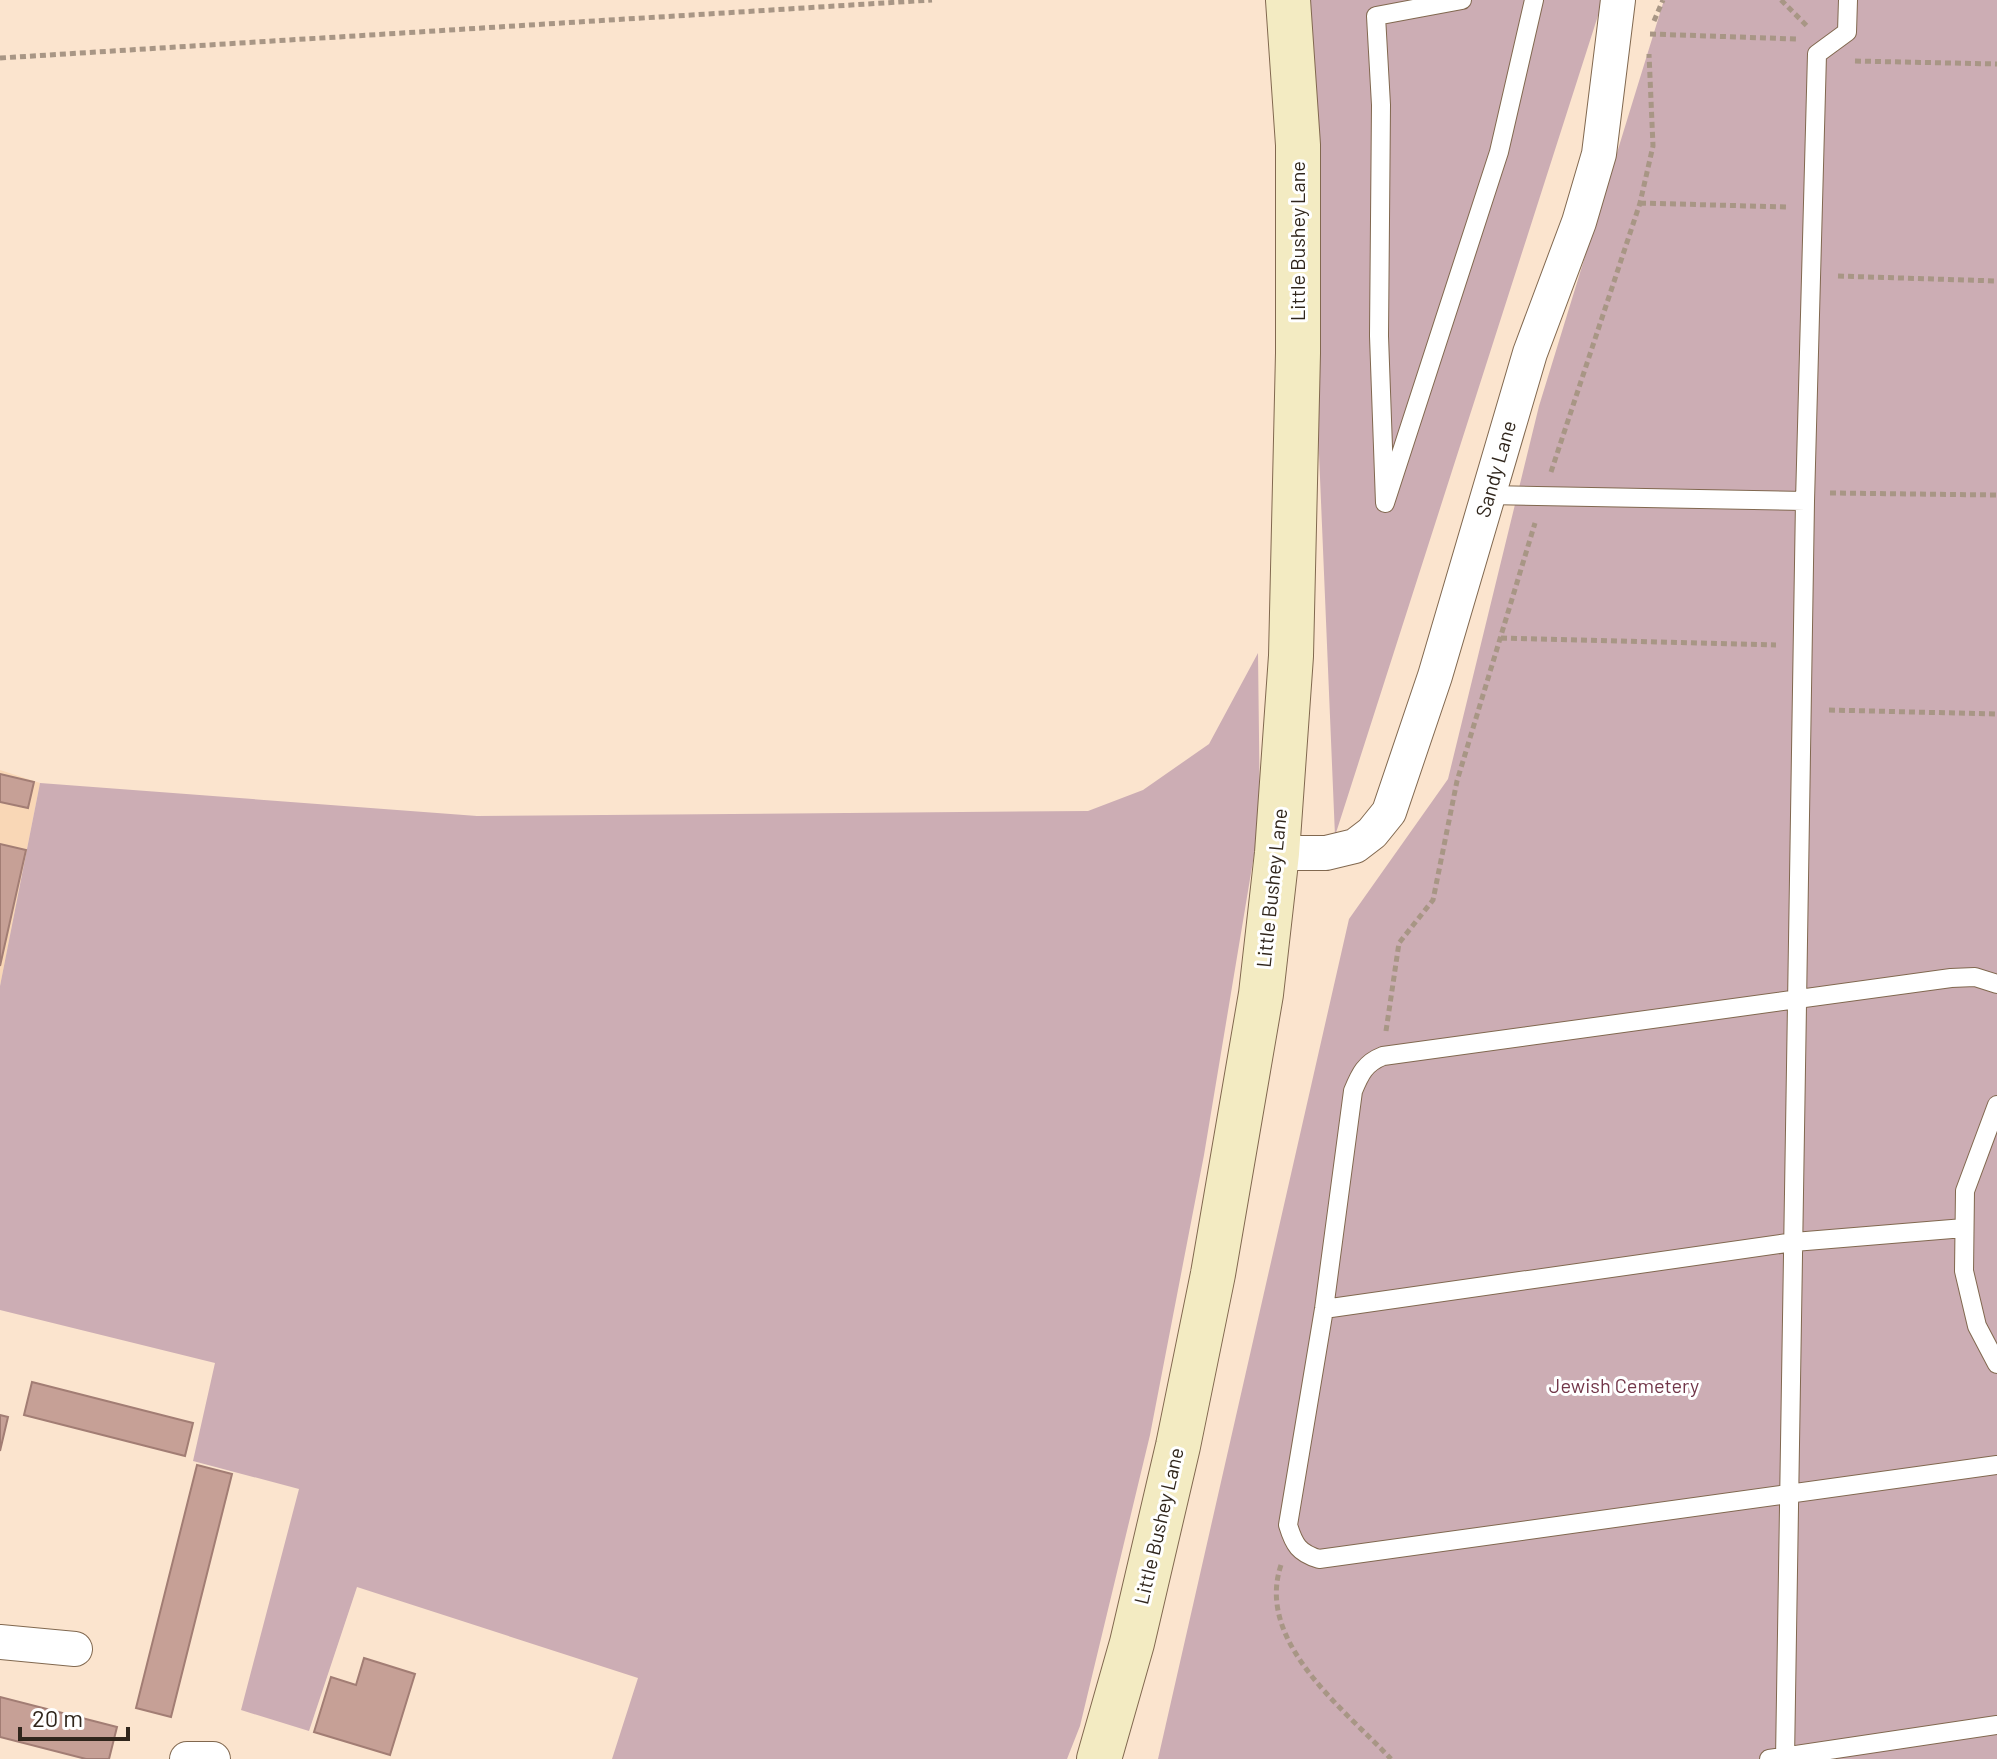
<svg xmlns="http://www.w3.org/2000/svg" width="1997" height="1759" viewBox="0 0 1997 1759" font-family="Barlow,sans-serif">
<style>
.built{fill:#f9d7b6}
.green{fill:#ccadb4}
.building{fill:#c6a096;stroke:#a27d74;stroke-width:2}
.lines{fill:none;stroke-linecap:round;stroke-linejoin:round}
.lane-casing{stroke:#81684f;stroke-width:20}
.street-casing{stroke:#81684f;stroke-width:36}
.secondary-casing{stroke:#81684f;stroke-width:46}
.path{stroke:#a89685;stroke-width:5;stroke-dasharray:6 4;stroke-linecap:butt}
.lane{stroke:#fff;stroke-width:18}
.street{stroke:#fff;stroke-width:34}
.secondary{stroke:#f3ebc2;stroke-width:44}
.labels{text-anchor:middle;stroke-width:6;stroke-linejoin:round;paint-order:stroke}
.street-label{font-size:20px;fill:#30261c;stroke:#fff}
.park-label{font-size:20px;fill:#723749;stroke:#fff}
</style>
<rect width="100%" height="100%" fill="#fbe4ce"/>
<path class="built" d="M 0,770 L 40,783 L 0,986 Z"/>
<path class="green" d="M 1300,0 L 1603,0 L 1335,836 Z
M 1664,0 L 1997,0 L 1997,1759 L 1158,1759 L 1349,919 L 1448,779 L 1539,406 Z
M 1258,653 L 1260,819 L 1204,1155 L 1150,1435 L 1080,1726 L 1067,1759 L 612,1759 L 638,1678 L 357,1587 L 309,1731 L 241,1710 L 299,1489 L 193,1461 L 215,1363 L 0,1310 L 0,986 L 40,783 L 477,816 L 1088,811 L 1143,790 L 1209,744 Z"/>
<path class="building" d="M 0,774 L 34,782 L 28,808 L 0,802 Z
M 0,844 L 26,850 L 0,966 Z
M 32,1382 L 193,1423 L 185,1456 L 24,1415 Z
M 0,1415 L 8,1417 L 0,1451 Z
M 197,1465 L 232,1474 L 171,1717 L 136,1708 Z
M 364,1658 L 415,1674 L 390,1755 L 314,1732 L 331,1677 L 356,1685 Z
M 0,1697 L 117,1727 L 109,1759 L 86,1759 L 0,1737 Z"/>
<g class="lines">
<defs>
<path id="lane" d="M 1462,0 L 1376,16 L 1381,105 L 1379,336 L 1385,503 L 1499,152 L 1534,0
M 1488,495 L 1805,501
M 1997,984 L 1975,977 L 1951,978 L 1383,1056 C 1365,1063 1360,1074 1353,1091 L 1324,1309 L 1288,1525 C 1294,1545 1299,1553 1319,1559 L 1997,1465
M 1997,1105 L 1965,1191 L 1964,1271 L 1977,1326 L 1997,1364
M 1324,1309 L 1794,1242 L 1964,1228
M 1769,1759 L 1997,1725
M 1785,1759 L 1805,501 L 1817,54 L 1847,32 L 1848,0"/>
<path id="street" d="M 1277,853 L 1326,853 L 1355,846 L 1372,833 L 1389,812 L 1435,676 L 1530,353 L 1579,222 L 1599,154 L 1618,0
M 0,1642 L 75,1649
M 187,1759 L 213,1759"/>
<path id="secondary" d="M 1099,1759 L 1132,1643 L 1178,1446 L 1213,1274 L 1261,994 L 1277,853 L 1291,656 L 1298,353 L 1298,145 L 1288,0"/>
</defs>
<use href="#lane" class="lane-casing"/>
<use href="#street" class="street-casing"/>
<use href="#secondary" class="secondary-casing"/>
<path class="path" d="M 1781,0 L 1809,28
M 1654,21 L 1663,0
M 1650,34 L 1796,39
M 0,58 L 932,0
M 1855,61 L 1997,64
M 1640,203 L 1787,207
M 1838,276 L 1997,281
M 1551,472 L 1640,203 L 1653,146 L 1649,54
M 1830,493 L 1997,495
M 1501,638 L 1776,645
M 1829,710 L 1997,714
M 1386,1031 L 1399,943 L 1433,900 L 1457,781 L 1535,523
M 1281,1565 C 1255,1642 1344,1709 1391,1759"/>
<use href="#lane" class="lane"/>
<use href="#street" class="street"/>
<use href="#secondary" class="secondary"/>
</g>
<g class="labels">
<g class="street-label">
<text transform="translate(1298 241) rotate(-90)" y="7">Little Bushey Lane</text>
<text transform="translate(1496 469) rotate(-74)" y="7">Sandy Lane</text>
<text transform="translate(1272 888) rotate(-84)" y="7">Little Bushey Lane</text>
<text transform="translate(1159 1526) rotate(-77)" y="7">Little Bushey Lane</text>
</g>
<g class="park-label">
<text x="1624" y="1393">Jewish Cemetery</text>
</g>
</g>
<path d="M20 1727v12h108v-12" fill="none" stroke="#30261c" stroke-width="4"/>
<text x="32" y="1727" font-size="24" fill="#30261c" stroke="#ffffff" stroke-width="6" paint-order="stroke">20 m</text>
</svg>
